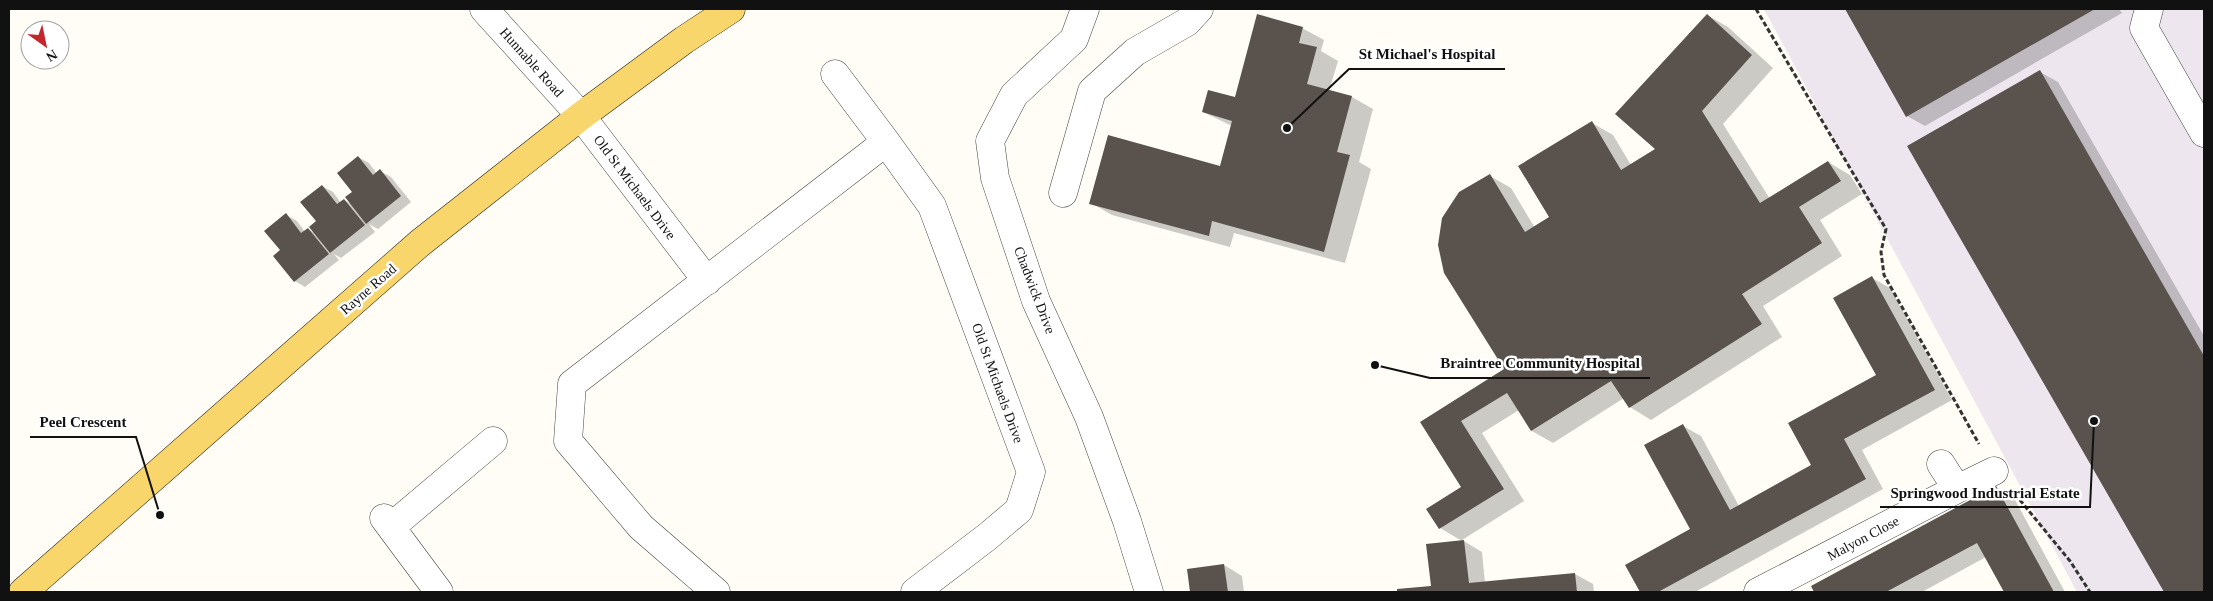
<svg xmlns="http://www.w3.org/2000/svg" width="2213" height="601" viewBox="0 0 2213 601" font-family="'Times New Roman',serif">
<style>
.industrial{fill:#eee6ef}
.shadow{fill:#0003}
.building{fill:#5a524d}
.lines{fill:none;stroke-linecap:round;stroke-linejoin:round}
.minor-casing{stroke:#444;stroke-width:29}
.major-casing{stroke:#222;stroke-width:29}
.path{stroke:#333;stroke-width:3;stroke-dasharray:5 2.5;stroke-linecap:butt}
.minor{stroke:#fff;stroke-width:28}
.major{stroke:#f9d66b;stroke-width:28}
.labels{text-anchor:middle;stroke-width:5;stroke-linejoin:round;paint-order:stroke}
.street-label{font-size:14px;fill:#111;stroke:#fff}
.leader{fill:none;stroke:#111;stroke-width:2}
.callout-dot{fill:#111;stroke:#fff;stroke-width:2}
.callout-label{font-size:15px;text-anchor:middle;font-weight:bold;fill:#111;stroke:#fff;stroke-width:5;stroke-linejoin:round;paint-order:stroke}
</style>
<rect width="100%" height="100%" fill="#fffdf5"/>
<path class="industrial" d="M 1764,9 L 2204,9 L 2204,592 L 2077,592 Z"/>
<path class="shadow" d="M 1846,9 L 2119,9 L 2122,13 L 1925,126 L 1907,116 Z
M 1707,15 L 1728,27 L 1773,68 L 1723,124 L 1770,199 L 1828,162 L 1850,175 L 1862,194 L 1820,220 L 1842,256 L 1763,306 L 1782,337 L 1651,420 L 1630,407 L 1624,398 L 1553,443 L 1532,431 L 1519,410 L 1482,433 L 1524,501 L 1462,540 L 1482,552 L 1485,583 L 1575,574 L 1593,584 L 1594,592 L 1398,592 L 1398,590 L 1432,587 L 1462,541 L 1440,528 L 1462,487 L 1422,423 L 1506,370 L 1490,176 L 1511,188 L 1535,228 L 1551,218 L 1592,123 L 1613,135 L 1631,165 L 1657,150 Z
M 1302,28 L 1324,40 L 1321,51 L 1338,61 L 1329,91 L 1352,97 L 1373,109 L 1359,162 L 1371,169 L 1345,263 L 1234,233 L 1230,247 L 1112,215 L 1091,203 L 1221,167 L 1232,126 L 1203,112 L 1236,98 Z
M 2040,72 L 2058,82 L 2204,336 L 2204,592 L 2165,592 L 1909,146 Z
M 358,157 L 369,163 L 377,174 L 380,171 L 391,177 L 411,202 L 378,229 L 369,224 L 375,232 L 341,258 L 334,254 L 339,260 L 305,287 L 295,281 L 281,250 L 286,215 L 297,221 L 305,232 L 308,229 L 316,234 L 322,186 L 333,192 L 341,203 L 344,200 L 353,205 Z
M 1872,278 L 1890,288 L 1952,400 L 1862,450 L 1883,489 L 1695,592 L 1642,592 L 1627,565 L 1692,530 L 1683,426 L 1701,436 L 1739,506 L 1813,466 L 1878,375 Z
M 1996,487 L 2014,498 L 2065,592 L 2005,592 L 1986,557 L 1922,592 L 1815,592 L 1812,587 Z
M 1224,565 L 1242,576 L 1244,592 L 1192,592 L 1189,570 Z"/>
<path class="building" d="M 1845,9 L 2095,9 L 1906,117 Z
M 1257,14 L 1303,27 L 1299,43 L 1317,47 L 1307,84 L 1352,96 L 1337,152 L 1350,155 L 1324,252 L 1212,221 L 1209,236 L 1089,204 L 1108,135 L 1220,166 L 1232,121 L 1202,112 L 1208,90 L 1235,97 Z
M 1707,14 L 1752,55 L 1702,111 L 1760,203 L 1828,161 L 1841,181 L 1799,207 L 1822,243 L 1742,294 L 1762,324 L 1629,408 L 1611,381 L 1531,431 L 1507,393 L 1461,421 L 1504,489 L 1439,529 L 1426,509 L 1461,487 L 1420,422 L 1504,369 L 1444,273 L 1438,245 L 1442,218 L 1459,192 L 1490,174 L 1525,232 L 1549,217 L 1518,166 L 1592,121 L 1621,170 L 1655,149 L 1615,114 Z
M 2040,70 L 2204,356 L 2204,592 L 2164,592 L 1907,146 Z
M 358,156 L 373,175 L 380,169 L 401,196 L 366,224 L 345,197 L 352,192 L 337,173 Z
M 322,185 L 337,204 L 344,199 L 365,225 L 330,253 L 309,227 L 316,221 L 300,202 Z
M 286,213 L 301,233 L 308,228 L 329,254 L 294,282 L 273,256 L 280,250 L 264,231 Z
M 1872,276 L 1935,390 L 1844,439 L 1866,479 L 1658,592 L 1640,592 L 1625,565 L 1690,529 L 1644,445 L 1683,424 L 1730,510 L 1811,465 L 1788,423 L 1876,375 L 1833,298 Z
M 1996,486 L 2054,592 L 2004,592 L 1977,543 L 1886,592 L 1814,592 L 1811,586 Z
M 1464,540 L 1469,583 L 1575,573 L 1577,592 L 1397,592 L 1397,589 L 1431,586 L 1426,544 Z
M 1224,564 L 1228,592 L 1190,592 L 1187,569 Z"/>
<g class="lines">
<defs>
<path id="minor" d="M 484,9 L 581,116 L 707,281
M 1085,9 L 1074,39 L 1014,95 L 990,141 L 995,178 L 1036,301 L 1089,417 L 1127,521 L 1149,592
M 2149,9 L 2144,28 L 2204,133
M 835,74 L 886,142
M 1063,193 L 1092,91 L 1135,52 L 1187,22 L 1199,9
M 1941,464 L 1957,489
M 384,518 L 439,592
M 391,527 L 493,441
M 716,592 L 641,527 L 568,441 L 572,384 L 886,142 L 932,206 L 1031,472 L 1019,510 L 987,537 L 915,592
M 1758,592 L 1957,489 L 1994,471"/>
<path id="major" d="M 23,592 L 420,243 L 581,116 L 684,40 L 731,9"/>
</defs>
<use href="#minor" class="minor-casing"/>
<use href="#major" class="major-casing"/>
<path class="path" d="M 1756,9 L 1886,229 L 1881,252 L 1884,275 L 1979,444
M 2015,494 L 2070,561 L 2090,592"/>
<use href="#minor" class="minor"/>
<use href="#major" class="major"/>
</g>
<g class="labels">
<g class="street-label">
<text transform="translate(532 62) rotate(48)" y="5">Hunnable Road</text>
<text transform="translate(635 187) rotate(53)" y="5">Old St Michaels Drive</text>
<text transform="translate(368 289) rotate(-41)" y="5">Rayne Road</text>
<text transform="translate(1035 290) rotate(69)" y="5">Chadwick Drive</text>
<text transform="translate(998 383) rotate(70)" y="5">Old St Michaels Drive</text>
<text transform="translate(1863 538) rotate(-28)" y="5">Malyon Close</text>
</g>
</g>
<path class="leader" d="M1287 128L1349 69H1505M1375 365L1430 378H1650M160 515L136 437H30M2094 421L2090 507H1880"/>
<g class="callout-dot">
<circle cx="1287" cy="128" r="5"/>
<circle cx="1375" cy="365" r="5"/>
<circle cx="160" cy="515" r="5"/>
<circle cx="2094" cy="421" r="5"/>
</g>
<g class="callout-label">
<text x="1427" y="59">St Michael's Hospital</text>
<text x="1540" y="368">Braintree Community Hospital</text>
<text x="83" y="427">Peel Crescent</text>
<text x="1985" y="498">Springwood Industrial Estate</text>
</g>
<rect width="2213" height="601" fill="none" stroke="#111111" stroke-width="20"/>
<g transform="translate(45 45) rotate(147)"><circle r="24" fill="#ffffff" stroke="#a0a0a0"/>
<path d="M0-4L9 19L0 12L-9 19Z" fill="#c4262e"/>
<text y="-8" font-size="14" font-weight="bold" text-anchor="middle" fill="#111111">N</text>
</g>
</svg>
